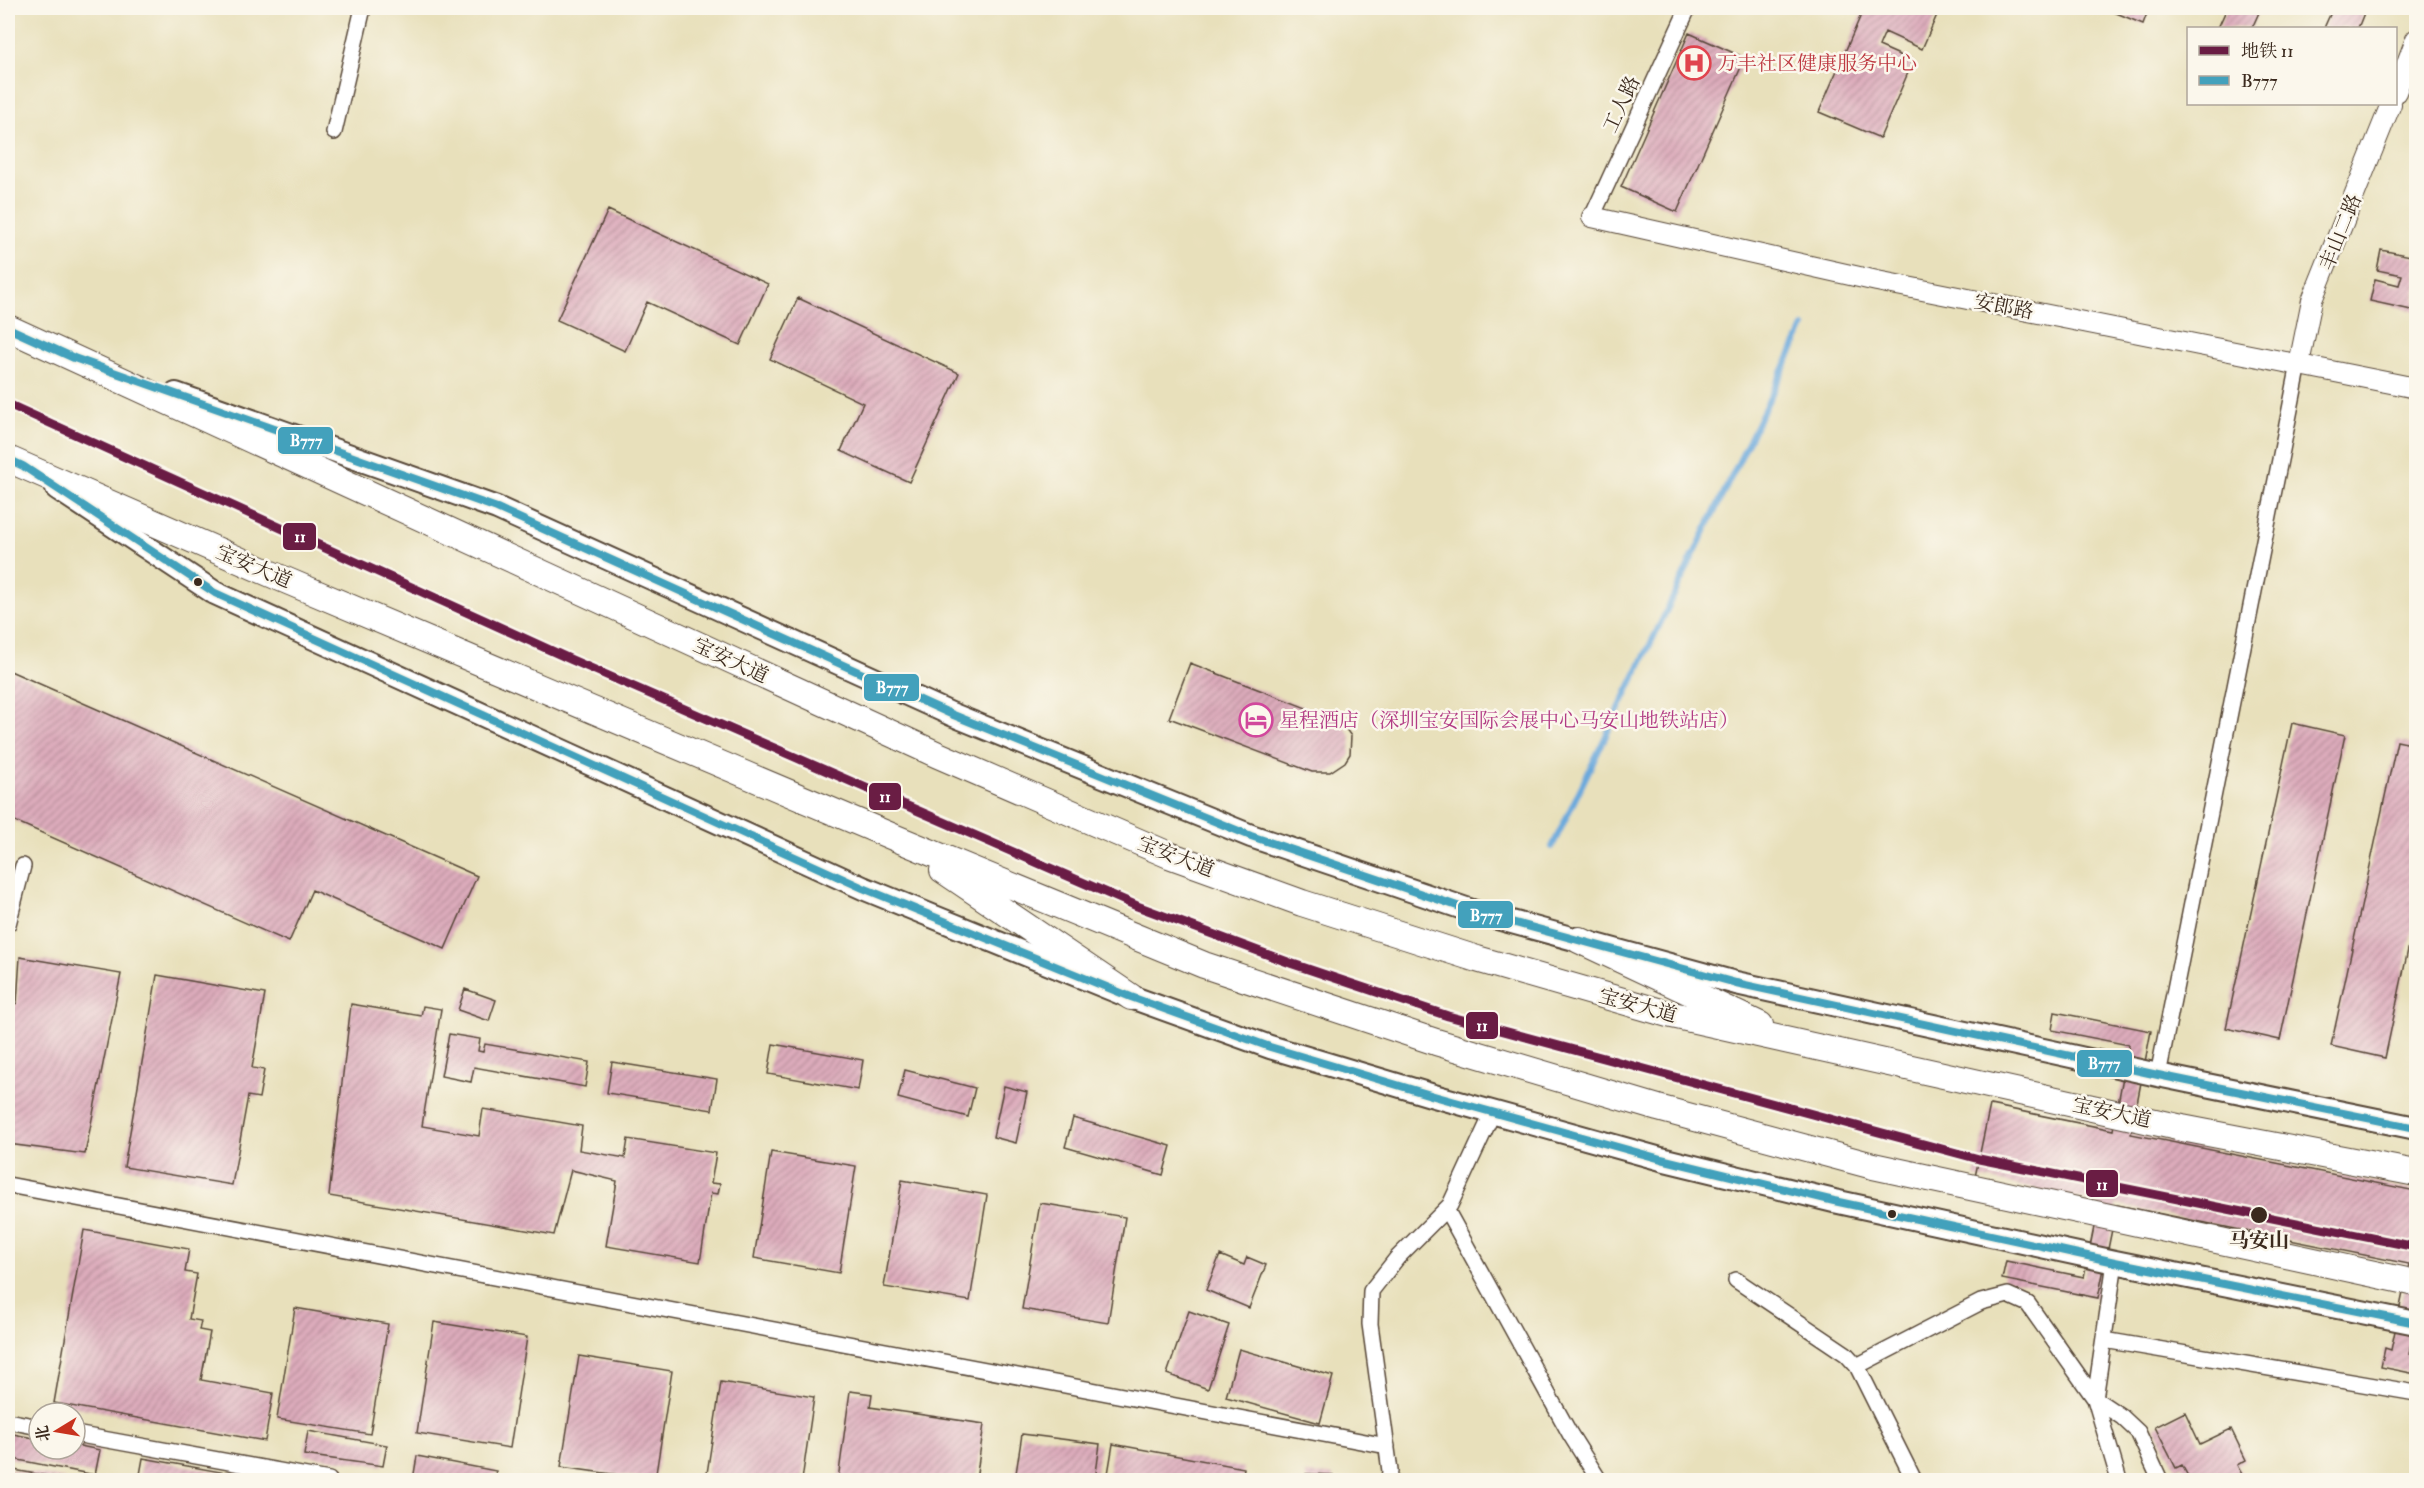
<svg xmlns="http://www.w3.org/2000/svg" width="2424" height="1488" viewBox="0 0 2424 1488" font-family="'IM FELL Double Pica','Noto Serif SC',serif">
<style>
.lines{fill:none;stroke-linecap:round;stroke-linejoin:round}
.stream{stroke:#6aa9dc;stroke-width:6}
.building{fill:url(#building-hatch)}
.minor-casing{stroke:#554536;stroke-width:18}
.tertiary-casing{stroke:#554536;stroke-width:22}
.secondary-casing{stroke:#554536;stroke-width:26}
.primary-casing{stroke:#554536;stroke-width:28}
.minor{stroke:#fff;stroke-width:15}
.tertiary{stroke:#fff;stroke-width:20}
.secondary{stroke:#fff;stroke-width:22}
.primary{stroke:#fff;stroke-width:26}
.bus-1-casing{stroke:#fbf7ec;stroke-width:12}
.bus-1{stroke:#43a1bc;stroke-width:8}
.metro-1-casing{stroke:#fbf7ec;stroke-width:14}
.metro-1{stroke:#6a1d44;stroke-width:9}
.bus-dot{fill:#3b2a1e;stroke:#fbf7ec;stroke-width:2}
.labels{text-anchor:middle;stroke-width:5;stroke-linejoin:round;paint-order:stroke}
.health-label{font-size:20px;fill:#be3a42;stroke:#fbf7ec;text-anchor:start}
.street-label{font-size:20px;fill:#3b2a1e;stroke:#fbf7ec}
.hotel-label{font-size:20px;fill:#b23c85;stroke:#fbf7ec;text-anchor:start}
.stop-label{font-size:20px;font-weight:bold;fill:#3b2a1e;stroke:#fbf7ec}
.line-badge{stroke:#fbf7ec;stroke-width:2}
.badge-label{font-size:16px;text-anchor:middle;font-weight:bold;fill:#fff}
</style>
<defs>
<pattern id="building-hatch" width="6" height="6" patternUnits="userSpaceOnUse" patternTransform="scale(1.5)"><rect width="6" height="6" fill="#ddacbc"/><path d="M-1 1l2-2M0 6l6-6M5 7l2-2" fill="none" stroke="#b48c98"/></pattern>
</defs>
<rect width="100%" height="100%" fill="#fbf7ec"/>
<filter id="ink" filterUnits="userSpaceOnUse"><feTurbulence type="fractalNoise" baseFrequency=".0167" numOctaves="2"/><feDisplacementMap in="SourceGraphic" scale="12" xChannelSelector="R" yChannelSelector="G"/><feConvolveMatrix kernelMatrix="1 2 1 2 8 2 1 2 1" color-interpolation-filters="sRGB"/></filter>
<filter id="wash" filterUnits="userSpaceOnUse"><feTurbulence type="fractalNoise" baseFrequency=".008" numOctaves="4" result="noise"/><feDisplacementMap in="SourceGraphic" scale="24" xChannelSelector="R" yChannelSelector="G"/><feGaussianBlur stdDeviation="1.35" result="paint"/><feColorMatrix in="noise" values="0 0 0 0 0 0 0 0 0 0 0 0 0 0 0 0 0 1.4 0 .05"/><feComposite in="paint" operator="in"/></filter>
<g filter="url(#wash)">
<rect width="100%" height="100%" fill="#e8e0bb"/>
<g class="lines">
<path class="stream" d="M 1552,847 L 1804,327"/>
</g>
<g id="blocks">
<path class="building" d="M 1864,8 L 1940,8 L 1922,49 L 1885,32 L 1879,46 L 1913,61 L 1880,138 L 1819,112 Z
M 2110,8 L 2149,8 L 2143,24 L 2109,10 Z
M 2227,8 L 2261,8 L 2252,28 L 2218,28 Z
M 2333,8 L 2366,8 L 2358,28 L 2324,28 Z
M 1689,33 L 1745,58 L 1677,212 L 1621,187 Z
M 608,210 L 768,284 L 740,345 L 647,302 L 625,351 L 557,320 Z
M 2381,250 L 2416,257 L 2416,311 L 2370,301 L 2375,279 L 2399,285 L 2402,275 L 2377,270 Z
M 798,298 L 959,373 L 909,482 L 841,451 L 863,403 L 770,359 Z
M 1190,663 L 1340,721 L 1351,736 L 1350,754 L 1345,762 L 1330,772 L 1312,772 L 1169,718 Z
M 8,670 L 477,876 L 445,949 L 312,890 L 289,942 L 8,818 Z
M 2292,723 L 2345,735 L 2280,1040 L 2226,1028 Z
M 2397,741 L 2416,745 L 2416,912 L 2385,1058 L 2331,1046 Z
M 20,957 L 121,974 L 85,1154 L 8,1144 L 8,1008 L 17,1003 Z
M 157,975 L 265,994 L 252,1068 L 264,1070 L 259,1098 L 248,1096 L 232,1185 L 124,1167 Z
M 465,989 L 496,1000 L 489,1021 L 458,1010 Z
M 351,1004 L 421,1016 L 423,1006 L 441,1009 L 422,1126 L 479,1136 L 483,1109 L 582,1126 L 579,1150 L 625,1158 L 628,1139 L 716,1153 L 711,1183 L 720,1184 L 718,1194 L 711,1193 L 700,1262 L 606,1246 L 617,1181 L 571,1170 L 554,1235 L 329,1196 Z
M 2055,1012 L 2151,1031 L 2131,1134 L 2416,1191 L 2416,1318 L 2409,1354 L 2416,1355 L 2416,1374 L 2381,1367 L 2385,1348 L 2391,1350 L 2409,1264 L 2117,1205 L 2098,1298 L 2002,1279 L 2006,1261 L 2084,1277 L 2099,1202 L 1975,1177 L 1990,1105 L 2113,1130 L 2129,1045 L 2052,1030 Z
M 449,1034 L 480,1039 L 478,1051 L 483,1052 L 485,1044 L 589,1062 L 585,1087 L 474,1067 L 471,1082 L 441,1076 Z
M 773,1044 L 863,1060 L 858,1090 L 768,1074 Z
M 612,1062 L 717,1079 L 712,1110 L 607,1093 Z
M 905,1070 L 975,1088 L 968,1117 L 898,1098 Z
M 1004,1086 L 1027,1092 L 1016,1143 L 993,1137 Z
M 1073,1118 L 1171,1146 L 1163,1175 L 1065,1147 Z
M 771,1152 L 856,1166 L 839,1273 L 754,1258 Z
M 902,1180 L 987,1195 L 970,1301 L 884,1287 Z
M 1040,1203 L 1125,1217 L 1108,1323 L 1022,1309 Z
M 84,1230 L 189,1249 L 185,1272 L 197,1274 L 189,1319 L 201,1321 L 199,1330 L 210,1332 L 201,1380 L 273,1393 L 265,1441 L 54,1403 Z
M 1220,1255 L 1244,1265 L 1247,1257 L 1266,1265 L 1249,1308 L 1206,1290 Z
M 295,1308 L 388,1324 L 370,1434 L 277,1419 Z
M 1189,1311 L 1229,1325 L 1208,1389 L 1167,1374 Z
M 434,1322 L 527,1337 L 510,1448 L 417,1433 Z
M 1239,1349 L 1333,1376 L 1320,1423 L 1226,1397 Z
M 579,1356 L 672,1371 L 655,1480 L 561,1467 Z
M 721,1382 L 814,1397 L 802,1480 L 706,1480 Z
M 850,1391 L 872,1394 L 870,1407 L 984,1424 L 976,1480 L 838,1480 Z
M 2185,1412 L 2200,1444 L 2231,1429 L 2246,1460 L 2237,1465 L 2245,1480 L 2190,1480 L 2182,1465 L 2176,1468 L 2155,1427 Z
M 308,1431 L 387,1445 L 383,1466 L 304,1455 Z
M 8,1433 L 39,1439 L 39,1449 L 75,1449 L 75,1445 L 100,1450 L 95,1475 L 8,1458 Z
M 1022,1434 L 1100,1444 L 1095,1480 L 1015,1480 Z
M 1113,1444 L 1244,1468 L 1242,1480 L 1107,1480 Z
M 417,1456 L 496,1471 L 494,1480 L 413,1480 Z
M 143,1458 L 243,1476 L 242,1480 L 139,1480 Z
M 8,1469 L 65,1479 L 65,1480 L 8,1480 Z
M 1306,1474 L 1333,1475 L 1333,1480 L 1306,1480 Z"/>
</g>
</g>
<g filter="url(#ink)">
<use href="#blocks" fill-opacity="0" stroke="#554536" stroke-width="1.5"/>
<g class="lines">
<defs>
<path id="minor" d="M 334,132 L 363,8
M 1592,217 L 1688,8
M 8,924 L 23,866
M 2158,1075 L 2299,364
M 8,1185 L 1387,1446
M 1446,1209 L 1570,1434 L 1599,1480
M 2115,1262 L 2095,1399 L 2119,1480
M 1736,1280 L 1846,1354 L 1857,1366 L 1914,1480
M 2104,1340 L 2416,1393
M 1857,1366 L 1981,1302 L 2008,1295 L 2028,1304 L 2095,1399 L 2122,1417 L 2138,1432 L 2160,1480
M 8,1421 L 39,1427
M 75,1434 L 329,1480
M 1389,1480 L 1390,1471 L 1370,1324 L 1371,1291 L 1397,1258 L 1450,1205 L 1493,1112"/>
<path id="tertiary" d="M 2396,92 L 2416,39
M 1592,217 L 1877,281 L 2416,388
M 2299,364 L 2312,300 L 2391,104"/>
<path id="secondary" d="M 176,394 L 497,508 L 951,714 L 1251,836 L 1475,912 L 1736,983 L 2158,1075 L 2416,1128
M 57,488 L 215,593 L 863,888 L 1131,997 L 1270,1047 L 1434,1096 L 1661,1159 L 1834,1201 L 2115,1262 L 2416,1323"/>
<path id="primary" d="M 8,328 L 938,755 L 1169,855 L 1302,903 L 1477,959 L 1668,1014 L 2182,1128 L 2416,1173
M 8,459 L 278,577 L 898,839 L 1204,965 L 1436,1042 L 1658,1108 L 1873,1166 L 2416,1283
M 943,870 L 1131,997
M 1579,940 L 1760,1025"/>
</defs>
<use href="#minor" class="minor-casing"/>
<use href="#tertiary" class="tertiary-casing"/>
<use href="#secondary" class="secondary-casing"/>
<use href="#primary" class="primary-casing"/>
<use href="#minor" class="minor"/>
<use href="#tertiary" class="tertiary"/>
<use href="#secondary" class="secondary"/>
<use href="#primary" class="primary"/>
<defs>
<path id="bus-1" d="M 8,328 L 74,358 L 497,508 L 951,714 L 1251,836 L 1475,912 L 1736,983 L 2158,1075 L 2416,1128
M 8,459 L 23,466 L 215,593 L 863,888 L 1131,997 L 1270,1047 L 1434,1096 L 1661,1159 L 1834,1201 L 2115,1262 L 2416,1323"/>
</defs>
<use href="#bus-1" class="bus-1-casing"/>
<use href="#bus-1" class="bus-1"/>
<defs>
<path id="metro-1" d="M 8,404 L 572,660 L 1137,906 L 1293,964 L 1448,1016 L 1979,1159 L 2416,1247"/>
</defs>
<use href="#metro-1" class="metro-1-casing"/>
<use href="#metro-1" class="metro-1"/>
</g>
</g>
<defs>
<symbol id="hospital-ring" viewBox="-11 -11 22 22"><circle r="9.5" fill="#fbf7ec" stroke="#e0444e" stroke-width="1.5"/><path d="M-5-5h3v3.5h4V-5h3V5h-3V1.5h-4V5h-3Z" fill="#e0444e"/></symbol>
<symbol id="hotel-ring" viewBox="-11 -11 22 22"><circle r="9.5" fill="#fbf7ec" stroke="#d1479c" stroke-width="1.5"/><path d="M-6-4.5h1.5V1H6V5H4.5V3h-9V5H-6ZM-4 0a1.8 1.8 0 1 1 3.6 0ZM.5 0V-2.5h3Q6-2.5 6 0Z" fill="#d1479c"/></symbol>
</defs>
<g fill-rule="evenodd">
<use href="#hospital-ring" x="1675" y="44" width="38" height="38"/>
<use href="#hotel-ring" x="1237" y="701" width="38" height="38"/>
</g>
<g class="bus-dot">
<circle cx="198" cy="582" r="5"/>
<circle cx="1892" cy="1214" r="5"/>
<circle cx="2259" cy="1215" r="9"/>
</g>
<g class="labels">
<g class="health-label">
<text x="1717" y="70">万丰社区健康服务中心</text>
</g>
<g class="street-label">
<text transform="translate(1621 104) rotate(-65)" y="7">工人路</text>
<text transform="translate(2340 232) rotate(-68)" y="7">丰山二路</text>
<text transform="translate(2004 306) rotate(11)" y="7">安郎路</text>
<text transform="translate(254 566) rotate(23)" y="7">宝安大道</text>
<text transform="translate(731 660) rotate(25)" y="7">宝安大道</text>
<text transform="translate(1176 856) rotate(21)" y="7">宝安大道</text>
<text transform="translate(1638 1005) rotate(15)" y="7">宝安大道</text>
<text transform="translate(2112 1112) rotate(12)" y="7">宝安大道</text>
</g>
<g class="hotel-label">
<text x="1279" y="727">星程酒店（深圳宝安国际会展中心马安山地铁站店）</text>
</g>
<g class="stop-label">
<text x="2259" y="1247">马安山</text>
</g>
</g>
<g class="line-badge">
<rect x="277" y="426" width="57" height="29" rx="6" fill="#43a1bc"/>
<rect x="282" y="522" width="35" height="29" rx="6" fill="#6a1d44"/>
<rect x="863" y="673" width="57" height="29" rx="6" fill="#43a1bc"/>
<rect x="868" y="782" width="34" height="29" rx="6" fill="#6a1d44"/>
<rect x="1457" y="900" width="57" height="29" rx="6" fill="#43a1bc"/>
<rect x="1465" y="1011" width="34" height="29" rx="6" fill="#6a1d44"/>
<rect x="2076" y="1049" width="57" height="29" rx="6" fill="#43a1bc"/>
<rect x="2085" y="1169" width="34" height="29" rx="6" fill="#6a1d44"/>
</g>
<g class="badge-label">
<text x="306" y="446">B777</text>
<text x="300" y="542">11</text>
<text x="892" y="693">B777</text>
<text x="885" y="802">11</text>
<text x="1486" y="921">B777</text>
<text x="1482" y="1031">11</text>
<text x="2104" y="1069">B777</text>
<text x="2102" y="1190">11</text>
</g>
<rect width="2424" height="1488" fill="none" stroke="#fbf7ec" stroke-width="30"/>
<rect x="2187" y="27" width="210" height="78" fill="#fbf7ec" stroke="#aea59a" stroke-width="1.5"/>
<rect x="2199" y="46" width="30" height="9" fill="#6a1d44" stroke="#aea59a" stroke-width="1.5"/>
<text x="2241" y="57" font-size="18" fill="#3b2a1e">地铁 11</text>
<rect x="2199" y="76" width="30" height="9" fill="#43a1bc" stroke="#aea59a" stroke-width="1.5"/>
<text x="2241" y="87" font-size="18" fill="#3b2a1e">B777</text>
<g transform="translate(57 1431) rotate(259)"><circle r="28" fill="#fbf7ec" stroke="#aea59a" stroke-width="1.5"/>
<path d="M0-4.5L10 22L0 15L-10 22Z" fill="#c8321e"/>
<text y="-9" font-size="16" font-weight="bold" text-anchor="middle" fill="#3b2a1e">北</text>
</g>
</svg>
